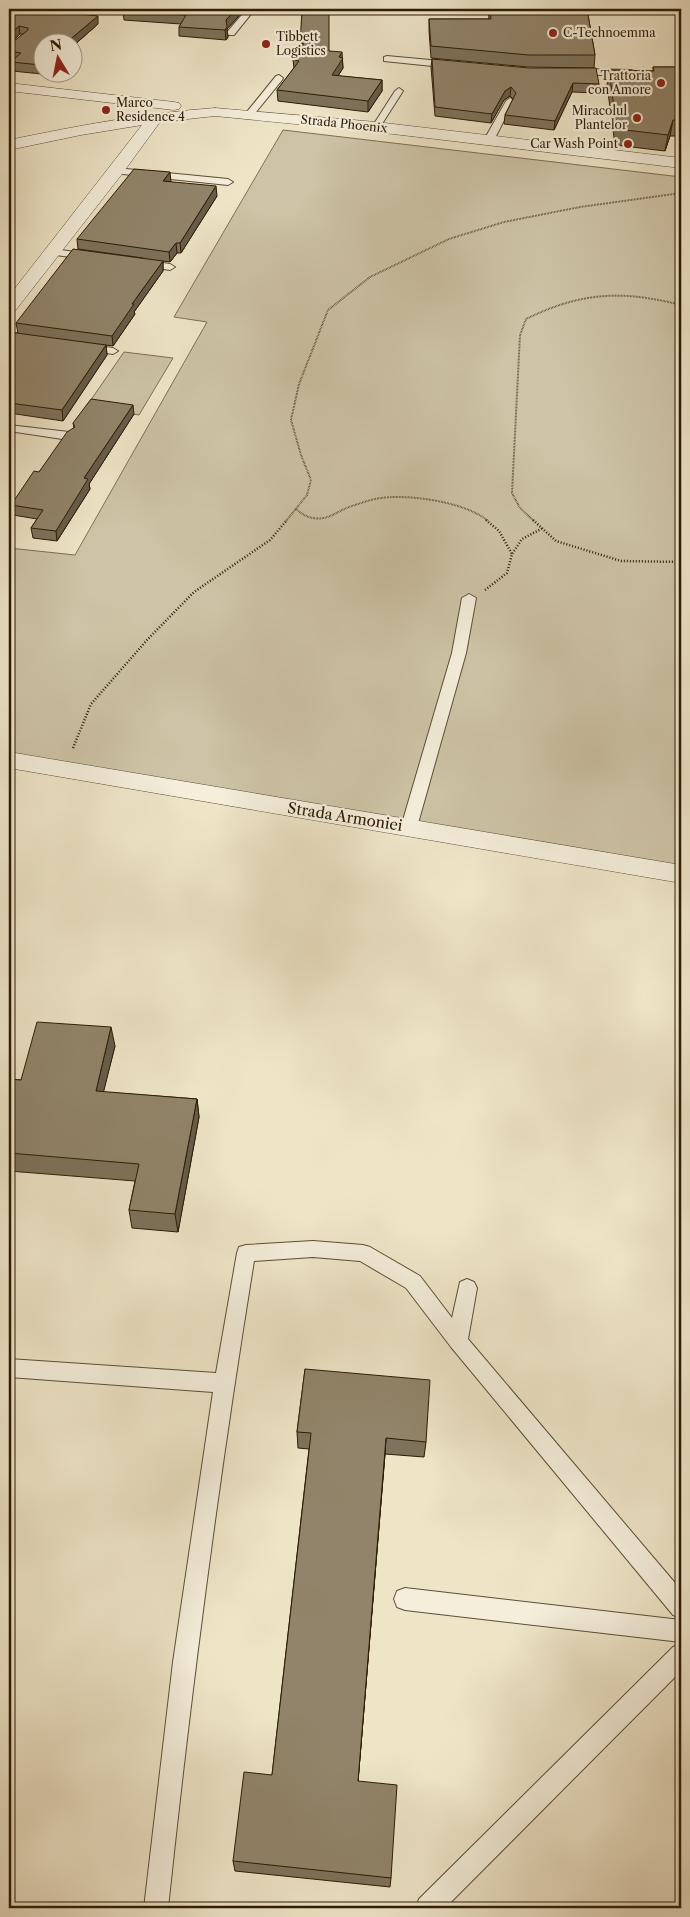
<svg xmlns="http://www.w3.org/2000/svg" width="690" height="1917" viewBox="0 0 690 1917" font-family="'Libre Caslon Text',serif">
<style>
.green{fill:#cdc3a6;stroke:#7d6f56}
.lines{fill:none;stroke-linecap:round;stroke-linejoin:round}
.service-casing{stroke:#5d4e36;stroke-width:2}
.minor-casing{stroke:#5d4e36;stroke-width:1}
.tertiary-casing{stroke:#5d4e36;stroke-width:1}
.path-far1{stroke:#2d1b05;stroke-width:2;stroke-dasharray:0.5 1;stroke-linecap:butt}
.path{stroke:#2d1b05;stroke-width:2.5;stroke-dasharray:1 2;stroke-linecap:butt}
.service{fill:#f4eedb;fill-rule:evenodd}
.minor{fill:#f4eedb;fill-rule:evenodd}
.tertiary{fill:#f4eedb;fill-rule:evenodd}
.wall{fill:#7d725b;stroke:#2d1b05}
.shaded-wall{fill:#665c4a;stroke:#2d1b05}
.building{fill:#91846a;stroke:#2d1b05}
.poi-dot{fill:#8f2418;stroke:#f4eedb;stroke-width:2}
.labels{text-anchor:middle;stroke-width:4.5;stroke-linejoin:round;paint-order:stroke}
.far-poi-label{font-size:12px;fill:#2d1b05;stroke:#f4eedb;text-anchor:start}
.far-street-label{font-size:12px;fill:#2d1b05;stroke:#f4eedb}
.street-label{font-size:15px;fill:#2d1b05;stroke:#f4eedb}
</style>
<rect width="100%" height="100%" fill="#eee5c7"/>
<filter id="stains"><feTurbulence type="fractalNoise" baseFrequency=".004" numOctaves="4"/><feColorMatrix values="0 0 0 0 .2 0 0 0 0 .09 0 0 0 0 .02 0 0 0 .5 -.17"/></filter>
<radialGradient id="worn" r=".72"><stop offset=".6" stop-color="#630" stop-opacity="0"/><stop offset="1" stop-color="#630" stop-opacity=".3"/></radialGradient>
<path class="green" d="M 283,130 L 681,177 L 681,873 L 9,760 L 9,548 L 75,555 L 207,322 L 174,317 Z
M 124,352 L 173,358 L 139,415 L 86,407 Z"/>
<g class="lines">
<defs>
<path id="service" d="M 96,9 L 122,9 L 111,12 Z
M 247,9 L 255,9 L 234,35 L 228,35 L 228,31 Z
M 387,56 L 452,62 L 456,65 L 452,68 L 384,61 L 384,57 Z
M 576,69 L 632,70 L 636,73 L 632,76 L 573,74 L 572,72 Z
M 279,75 L 283,78 L 282,80 L 252,117 L 246,117 L 246,113 L 276,76 Z
M 399,88 L 403,91 L 380,127 L 379,129 L 373,129 L 372,127 L 395,91 Z
M 510,98 L 514,101 L 494,140 L 492,142 L 486,142 L 484,140 L 506,101 Z
M 116,168 L 228,179 L 233,182 L 228,185 L 113,173 L 113,169 Z
M 53,249 L 91,254 L 96,257 L 91,260 L 49,254 L 49,250 Z
M 142,260 L 170,264 L 175,267 L 170,270 L 138,265 L 137,263 Z
M 85,344 L 113,348 L 118,351 L 113,354 L 81,349 L 80,347 L 81,345 Z
M 9,425 L 69,432 L 75,436 L 69,440 L 9,431 Z
M 469,594 L 476,598 L 466,653 L 417,827 L 414,831 L 409,832 L 404,831 L 401,827 L 452,653 L 462,598 Z
M 313,1241 L 363,1245 L 370,1247 L 420,1276 L 452,1318 L 460,1282 L 467,1279 L 474,1282 L 477,1288 L 468,1339 L 681,1590 L 681,1618 L 673,1615 L 451,1347 L 406,1288 L 360,1261 L 313,1257 L 254,1261 C 219,1476 191,1691 168,1908 L 144,1908 L 173,1662 L 213,1392 L 9,1377 L 9,1359 L 216,1373 L 237,1253 L 239,1247 L 246,1245 Z
M 405,1588 L 681,1620 L 681,1642 L 405,1610 L 397,1607 L 394,1599 L 397,1591 Z
M 681,1644 L 681,1671 L 445,1908 L 416,1908 L 419,1899 L 673,1647 Z"/>
<path id="minor" d="M 9,83 L 174,102 L 179,103 L 181,106 L 179,109 L 174,110 L 9,91 Z
M 215,108 L 376,122 L 681,158 L 681,168 L 376,132 L 215,116 L 160,122 L 122,174 L 15,311 L 9,312 L 9,296 L 142,125 L 81,135 L 9,150 L 9,140 C 77,126 145,113 215,108 Z"/>
<path id="tertiary" d="M 9,752 L 681,865 L 681,883 L 9,768 Z"/>
</defs>
<use href="#service" class="service-casing"/>
<use href="#minor" class="minor-casing"/>
<use href="#tertiary" class="tertiary-casing"/>
<path class="path-far1" d="M 296,509 C 304,516 312,520 324,518 C 333,516 342,509 352,506 C 361,503 372,499 381,498 C 409,494 466,502 488,521
M 286,521 L 307,495 L 311,480 L 301,455 L 291,420 L 299,384 L 328,310 L 370,277 L 449,239 L 504,222 L 580,207 L 681,193
M 534,521 L 520,508 L 512,493 L 520,335 L 526,319 C 581,292 622,290 681,305"/>
<path class="path" d="M 486,520 L 499,531 L 512,554
M 533,520 L 556,541 L 621,561 L 681,562
M 485,590 L 507,573 L 512,554 L 522,539 L 543,528
M 73,748 L 91,704 L 147,640 L 194,592 L 270,540 L 287,520"/>
<use href="#service" class="service"/>
<use href="#minor" class="minor"/>
<use href="#tertiary" class="tertiary"/>
</g>
<path class="wall" d="M 9,9 L 70,9 L 65,12 L 98,24 L 72,47 L 72,42 L 42,74 L 12,71 L 11,62 L 14,60 L 9,59 L 9,45 L 23,34 L 20,34 L 9,44 Z
M 124,9 L 242,9 L 238,17 L 227,29 L 228,37 L 226,40 L 179,36 L 179,27 L 181,24 L 124,20 L 123,11 Z
M 488,9 L 587,9 L 595,55 L 594,68 L 528,67 L 431,58 L 429,31 L 429,19 L 489,19 Z
M 302,11 L 329,51 L 342,57 L 343,68 L 338,76 L 382,80 L 382,91 L 368,112 L 278,101 L 277,90 L 294,68 L 293,60 L 301,49 Z
M 432,59 L 599,84 L 598,93 L 572,92 L 554,130 L 504,124 L 505,115 L 513,99 L 510,96 L 504,100 L 491,123 L 435,116 L 431,67 Z
M 653,67 L 681,67 L 681,136 L 670,136 L 665,151 L 615,145 L 607,85 L 609,70 L 653,71 Z
M 171,182 L 217,196 L 181,253 L 177,253 L 170,262 L 163,261 L 163,271 L 134,312 L 135,314 L 113,346 L 106,345 L 107,355 L 63,421 L 9,413 L 9,332 L 18,333 L 16,323 L 143,258 L 78,249 L 77,239 Z
M 134,414 L 89,484 L 90,489 L 57,541 L 33,538 L 31,528 L 37,519 L 13,515 L 11,505 L 39,472 L 74,428 L 73,423 Z
M 115,1046 L 103,1092 L 197,1099 L 199,1117 L 178,1232 L 132,1228 L 129,1210 L 135,1181 L 9,1171 L 9,1079 L 21,1080 Z
M 305,1369 L 426,1442 L 424,1457 L 385,1454 L 358,1781 L 391,1878 L 390,1887 L 235,1871 L 233,1861 L 272,1775 L 309,1449 L 298,1448 L 297,1432 Z"/>
<path class="shaded-wall" d="M 59,9 L 70,9 L 57,19 L 56,11 Z
M 236,9 L 242,9 L 238,17 L 227,29 L 228,37 L 226,40 L 225,30 L 226,20 Z
M 98,16 L 98,24 L 72,47 L 72,42 L 67,42 Z
M 19,26 L 20,34 L 9,44 L 9,35 Z
M 342,52 L 343,68 L 332,85 L 332,75 L 339,57 Z
M 42,64 L 42,72 L 43,72 L 42,74 L 41,65 Z
M 382,80 L 382,91 L 368,112 L 368,101 Z
M 573,83 L 572,92 L 554,130 L 555,121 Z
M 511,87 L 510,96 L 504,100 L 491,123 L 492,114 L 505,91 Z
M 673,120 L 670,136 L 665,151 L 668,135 Z
M 170,172 L 171,182 L 163,181 Z
M 216,186 L 217,196 L 181,253 L 180,243 Z
M 176,243 L 177,253 L 170,262 L 169,252 Z
M 163,261 L 163,271 L 134,312 L 135,314 L 113,346 L 112,336 L 132,304 Z
M 106,345 L 107,355 L 63,421 L 62,410 Z
M 133,405 L 134,414 L 89,484 L 90,489 L 57,541 L 56,531 L 84,478 Z
M 111,1027 L 115,1046 L 99,1110 L 96,1091 Z
M 197,1099 L 199,1117 L 178,1232 L 175,1214 Z
M 386,1438 L 385,1454 L 357,1793 L 358,1781 Z"/>
<path class="building" d="M 9,9 L 59,9 L 56,11 L 98,16 L 67,42 L 42,42 L 42,64 L 41,65 L 11,62 L 21,53 L 9,51 L 9,45 L 28,30 L 28,28 L 19,26 L 9,35 Z
M 124,9 L 236,9 L 226,20 L 227,27 L 225,30 L 179,27 L 186,15 L 123,11 Z
M 327,9 L 329,9 L 329,51 L 342,52 L 339,57 L 343,58 L 332,75 L 382,80 L 368,101 L 277,90 L 299,61 L 293,60 L 304,44 L 300,43 L 302,11 L 326,11 Z
M 490,9 L 587,9 L 595,55 L 529,55 L 431,46 L 429,19 L 491,19 Z
M 432,59 L 529,68 L 596,68 L 599,84 L 573,83 L 555,121 L 505,115 L 516,93 L 511,87 L 505,91 L 492,114 L 435,107 Z
M 653,67 L 681,67 L 681,120 L 673,120 L 668,135 L 617,129 L 609,70 L 654,71 Z
M 134,169 L 170,172 L 163,181 L 216,186 L 180,243 L 176,243 L 169,252 L 77,239 Z
M 73,249 L 163,261 L 132,304 L 134,304 L 112,336 L 16,323 Z
M 9,332 L 106,345 L 62,410 L 9,403 Z
M 91,399 L 133,405 L 84,478 L 88,479 L 56,531 L 31,528 L 43,510 L 11,505 L 34,471 L 39,472 L 67,432 L 75,427 L 73,423 Z
M 37,1022 L 111,1027 L 96,1091 L 197,1099 L 175,1214 L 129,1210 L 139,1164 L 9,1153 L 9,1079 L 21,1080 Z
M 305,1369 L 430,1380 L 426,1442 L 386,1438 L 358,1781 L 397,1785 L 391,1878 L 233,1861 L 244,1772 L 272,1775 L 311,1433 L 297,1432 Z"/>
<g class="poi-dot">
<circle cx="553" cy="33" r="5"/>
<circle cx="266" cy="44" r="5"/>
<circle cx="661" cy="83" r="5"/>
<circle cx="106" cy="110" r="5"/>
<circle cx="637" cy="118" r="5"/>
<circle cx="628" cy="144" r="5"/>
</g>
<g class="labels">
<g class="far-poi-label">
<text x="563" y="37">C-Technoemma</text>
<text x="276" y="41">Tibbett<tspan x="276" dy="14">Logistics</tspan></text>
<text x="651" y="80" text-anchor="end">Trattoria<tspan x="651" dy="14">con Amore</tspan></text>
<text x="116" y="107">Marco<tspan x="116" dy="14">Residence 4</tspan></text>
<text x="627" y="115" text-anchor="end">Miracolul<tspan x="627" dy="14">Plantelor</tspan></text>
<text x="618" y="148" text-anchor="end">Car Wash Point</text>
</g>
<g class="far-street-label">
<text transform="translate(344 124) rotate(6)" y="4">Strada Phoenix</text>
</g>
<g class="street-label">
<text transform="translate(345 817) rotate(9)" y="5">Strada Armoniei</text>
</g>
</g>
<rect width="690" height="1917" fill="none" stroke="#eee5c7" stroke-width="30"/>
<rect x="10" y="10" width="670" height="1897" fill="none" stroke="#2d1b05" stroke-width="2.5"/>
<rect x="15" y="15" width="660" height="1887" fill="none" stroke="#2d1b05"/>
<g transform="translate(58 58) rotate(350)"><circle r="24" fill="#f4eedb" stroke="#a49a85"/>
<path d="M0-4L9 19L0 12L-9 19Z" fill="#8f2418"/>
<text y="-8" font-size="14" font-weight="bold" text-anchor="middle" fill="#2d1b05">N</text>
</g>
<rect width="100%" height="100%" filter="url(#stains)"/>
<rect width="100%" height="100%" fill="url(#worn)"/>
</svg>
